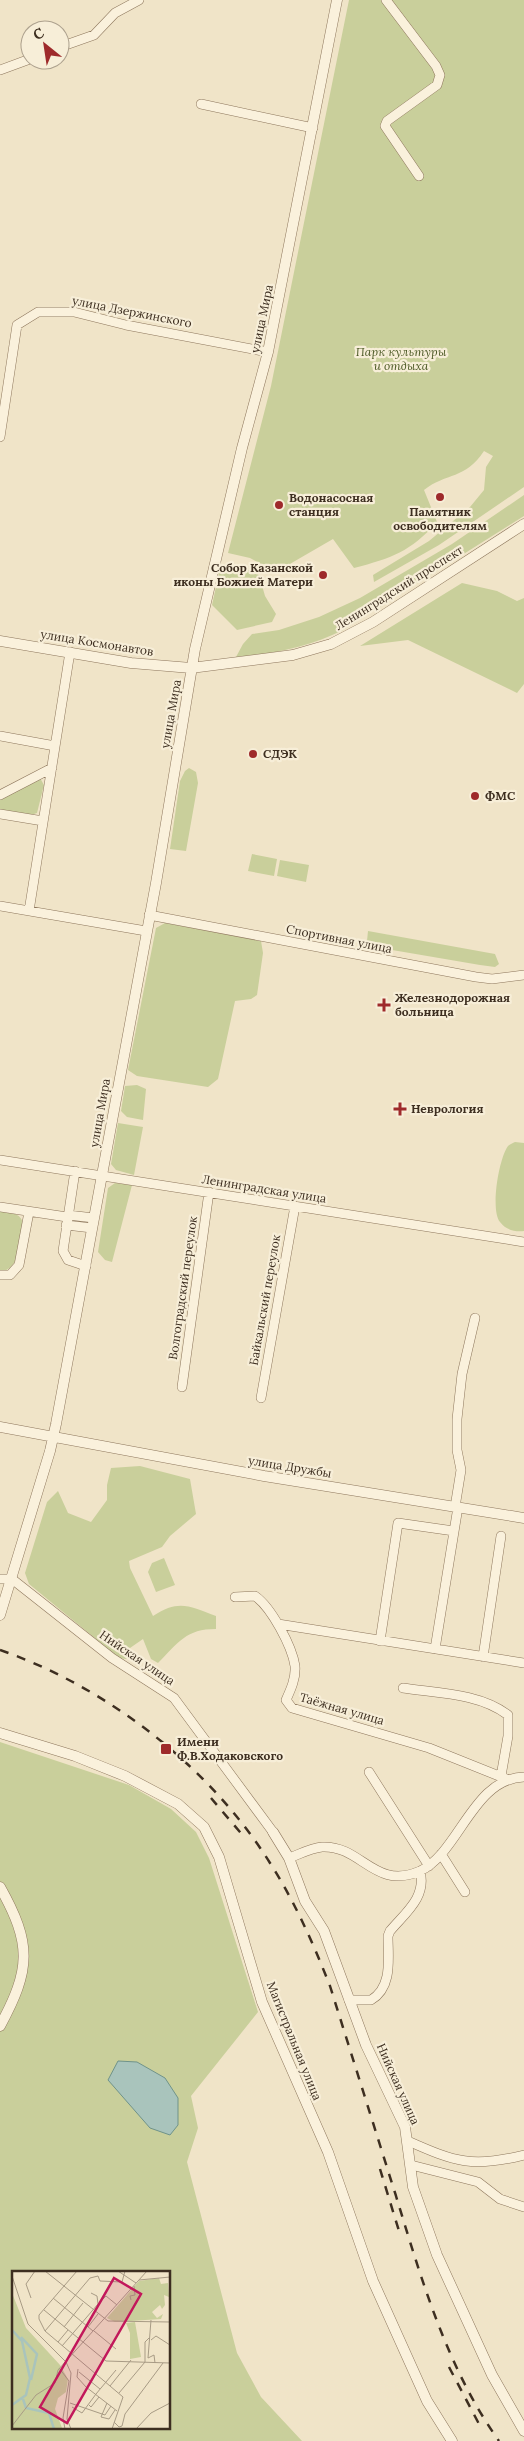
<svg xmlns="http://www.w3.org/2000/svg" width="524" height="2441" viewBox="0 0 524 2441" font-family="Lora,serif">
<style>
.green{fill:#c9cf9b;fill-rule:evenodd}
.water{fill:#a9c4bc;stroke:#6f938a}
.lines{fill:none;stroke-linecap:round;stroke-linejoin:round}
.minor-casing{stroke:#8d765c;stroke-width:10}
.tertiary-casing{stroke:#8d765c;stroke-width:11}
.minor{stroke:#faf1dc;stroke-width:9}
.tertiary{stroke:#faf1dc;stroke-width:10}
.rail{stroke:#3d2e20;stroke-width:2.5;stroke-dasharray:9 9;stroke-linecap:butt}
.poi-dot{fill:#9e2a2b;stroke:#f7eed8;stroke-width:2}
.labels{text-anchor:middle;stroke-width:4.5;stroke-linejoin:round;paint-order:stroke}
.street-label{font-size:12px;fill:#3d2e20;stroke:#f7eed8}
.park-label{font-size:12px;font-style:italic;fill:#4d5a26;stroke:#f7eed8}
.poi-label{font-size:12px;font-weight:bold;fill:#3d2e20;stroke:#f7eed8;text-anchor:start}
.inset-river{fill:none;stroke:#a9c4bc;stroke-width:2.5}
.inset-road{fill:none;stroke:#a89b85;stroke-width:1}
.view{fill:#c2185b;fill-opacity:0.15;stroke:#c2185b;stroke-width:2.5}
.inset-edge{fill:none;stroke:#3d2e20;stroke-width:2.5}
</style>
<rect width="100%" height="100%" fill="#f0e4c8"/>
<path class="green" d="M 349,0 L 524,0 L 524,487 L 439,545 L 374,582 L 373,575 L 429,541 L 470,507 L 484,490 L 486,467 L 493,456 L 484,451 C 465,480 447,472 424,490 L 437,522 C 410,552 392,558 354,568 L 333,539 L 276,572 L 250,558 L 228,553 L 271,386 Z
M 524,495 L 524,516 L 343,630 C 309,647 274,654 236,657 L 243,644 L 252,634 L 279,630 L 319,617 L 360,598 L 452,544 Z
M 221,564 L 247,569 L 259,575 L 265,596 L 276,614 L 272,622 L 237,630 L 212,605 Z
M 462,583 L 497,591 L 517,601 L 524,598 L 524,684 L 517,693 L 408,640 L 360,646 Z
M 189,768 L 196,772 L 198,783 L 186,851 L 170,849 L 180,781 L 185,771 Z
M 40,778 L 44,785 L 37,813 L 31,815 L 0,810 L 0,798 Z
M 252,854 L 277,859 L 274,876 L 248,871 Z
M 280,860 L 309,865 L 306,882 L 277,876 Z
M 165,923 L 261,941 L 263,953 L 257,995 L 251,999 L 235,1001 L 218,1079 L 208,1087 L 137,1076 L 128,1070 L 156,928 Z
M 368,931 L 495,954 L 499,964 L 495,967 L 480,965 L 357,944 L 357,940 L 367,941 Z
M 137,1085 L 146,1089 L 143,1120 L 127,1117 L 121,1111 L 125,1086 Z
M 118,1123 L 143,1127 L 134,1175 L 116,1170 L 111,1164 Z
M 515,1142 L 524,1143 L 524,1231 C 515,1232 506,1230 500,1222 C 490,1210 499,1158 508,1146 C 510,1144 513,1143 515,1142 Z
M 115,1183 L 132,1185 L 112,1262 L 105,1260 L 98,1252 L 108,1188 Z
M 0,1211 C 10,1213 21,1212 23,1224 C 20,1241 21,1269 0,1272 Z
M 140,1466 L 190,1479 L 196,1514 L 170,1536 L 162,1547 L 129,1561 L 130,1568 L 153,1616 C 179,1599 189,1606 216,1616 L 216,1629 C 186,1629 179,1642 158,1663 L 151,1659 L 143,1639 L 130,1648 L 132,1653 L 126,1659 L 119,1658 L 29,1584 L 25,1573 L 47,1502 L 58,1491 L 68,1513 L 91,1522 L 107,1500 L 107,1485 L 111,1468 Z
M 164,1558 L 175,1585 L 156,1592 L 148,1572 L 152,1563 Z
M 0,1742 L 129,1785 L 171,1809 L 196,1832 L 209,1858 L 258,2012 L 191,2096 L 198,2128 L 187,2162 L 237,2353 L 261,2397 L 302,2441 L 0,2441 ZM 14,2272 L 169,2272 L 169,2427 L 14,2427 Z"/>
<path class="water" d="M 118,2061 L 137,2062 L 165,2078 L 178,2098 L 178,2125 L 170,2135 L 150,2128 L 108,2080 Z"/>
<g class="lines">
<defs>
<path id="minor" d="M 386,0 L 436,66 L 440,75 L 437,85 L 387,121 L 385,126 L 419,176
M 60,47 L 94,35 L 115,13 L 139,0
M 0,70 L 30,59
M 201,104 L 313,128
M 0,437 L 17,325 L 38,312 L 74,312 L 126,325 L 268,352
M 0,736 L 55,746
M 0,795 L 52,768
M 0,814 L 43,821
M 0,906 L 146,931
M 29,911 L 70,652
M 149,915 L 476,977 L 492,979 L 524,975
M 0,1160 L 524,1242
M 75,1171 L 63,1251 L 68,1260 L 86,1266
M 0,1207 L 67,1217
M 68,1215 L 94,1218
M 66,1225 L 92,1228
M 0,1275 L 10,1275 L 19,1265 L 29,1212
M 182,1387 L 209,1192
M 261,1398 L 295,1206
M 455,1507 L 461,1470 L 457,1450 L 457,1419 L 462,1374 L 475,1318
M 0,1579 L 12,1579 L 112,1658 L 174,1698 L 273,1832
M 235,1597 L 255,1596 C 271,1607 292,1646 295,1666 C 296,1678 291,1689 286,1700 L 292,1708 L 429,1748 L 509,1780
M 278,1624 L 524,1663
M 380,1641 L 398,1523 L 454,1531
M 435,1649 L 458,1507
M 483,1657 L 501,1536
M 403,1688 C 436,1693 480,1693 508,1715 L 508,1736 L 501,1776
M 369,1772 L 429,1866
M 441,1854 L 465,1892
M 289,1858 C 300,1854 311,1848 322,1847 C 362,1845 374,1891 420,1871 C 459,1853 473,1778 524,1777
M 349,2000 L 371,2000 C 393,1987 388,1958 388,1936 L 390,1931 C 405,1913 427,1897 420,1871
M 408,2141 C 455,2162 473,2168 524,2155
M 411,2165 L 478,2182 L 500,2199 L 524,2207"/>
<path id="tertiary" d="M 0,641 L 131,663 L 191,668 L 293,655 L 331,644 L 373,622 L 524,524
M 0,1427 L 264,1476 L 524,1518
M 0,1615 L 50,1451 L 56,1424 L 156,883 L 195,649 L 242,448 L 268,352 L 337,0
M 0,1733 L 75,1756 L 125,1776 L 178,1804 L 204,1827 L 219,1857 L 262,2002 L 328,2152 L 373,2281 L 427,2401 L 452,2441
M 273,1832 L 289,1858 L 305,1901 L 324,1931 L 366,2045 L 405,2127 L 413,2187 L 437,2255 L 492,2375 L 524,2431
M 0,1887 C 32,1944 31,1969 0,2026"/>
</defs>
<use href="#minor" class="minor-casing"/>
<use href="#tertiary" class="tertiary-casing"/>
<use href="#minor" class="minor"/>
<use href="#tertiary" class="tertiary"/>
<path class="rail" d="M 0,1650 C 107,1687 210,1767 270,1863 C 295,1902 313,1943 330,1986 C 352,2056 374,2126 396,2196 C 422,2281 447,2368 499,2441
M 211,1798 L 245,1838
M 380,2169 L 399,2231
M 449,2367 L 479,2424"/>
</g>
<g class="poi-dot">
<circle cx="440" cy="497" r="5"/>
<circle cx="279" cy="505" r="5"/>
<circle cx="323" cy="575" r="5"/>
<circle cx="253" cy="754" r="5"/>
<circle cx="475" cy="796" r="5"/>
<path d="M381.5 997.5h5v5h5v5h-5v5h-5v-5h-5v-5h5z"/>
<path d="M397.5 1101.5h5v5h5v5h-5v5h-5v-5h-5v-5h5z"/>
<rect x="160" y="1743" width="12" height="12" rx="2.5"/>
</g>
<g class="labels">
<g class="street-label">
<text transform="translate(132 312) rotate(11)" y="4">улица Дзержинского</text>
<text transform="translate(262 319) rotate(-78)" y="4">улица Мира</text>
<text transform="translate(399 588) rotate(-32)" y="4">Ленинградский проспект</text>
<text transform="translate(97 643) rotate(9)" y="4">улица Космонавтов</text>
<text transform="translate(171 714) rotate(-80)" y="4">улица Мира</text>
<text transform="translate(339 939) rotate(11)" y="4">Спортивная улица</text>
<text transform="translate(100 1113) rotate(-80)" y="4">улица Мира</text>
<text transform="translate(264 1189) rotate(9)" y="4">Ленинградская улица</text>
<text transform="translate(183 1288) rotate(-82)" y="4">Волгоградский переулок</text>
<text transform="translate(265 1300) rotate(-80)" y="4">Байкальский переулок</text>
<text transform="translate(290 1467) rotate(9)" y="4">улица Дружбы</text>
<text transform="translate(137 1658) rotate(34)" y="4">Нийская улица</text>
<text transform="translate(342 1709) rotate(16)" y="4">Таёжная улица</text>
<text transform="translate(294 2041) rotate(68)" y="4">Магистральная улица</text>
<text transform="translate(398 2084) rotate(66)" y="4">Нийская улица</text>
</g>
<g class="park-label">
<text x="401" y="356">Парк культуры<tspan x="401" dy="14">и отдыха</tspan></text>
</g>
<g class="poi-label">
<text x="289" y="502">Водонасосная<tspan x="289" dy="14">станция</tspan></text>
<text x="440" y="516" text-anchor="middle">Памятник<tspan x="440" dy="14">освободителям</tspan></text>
<text x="313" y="572" text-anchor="end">Собор Казанской<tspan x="313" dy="14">иконы Божией Матери</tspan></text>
<text x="263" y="758">СДЭК</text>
<text x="485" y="800">ФМС</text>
<text x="395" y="1002">Железнодорожная<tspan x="395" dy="14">больница</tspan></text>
<text x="411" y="1113">Неврология</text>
<text x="177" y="1746">Имени<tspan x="177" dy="14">Ф.В.Ходаковского</tspan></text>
</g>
</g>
<g transform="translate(12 2271)">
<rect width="158" height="158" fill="#f0e4c8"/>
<path d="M 147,7 L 149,13 L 156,12 L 157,26 L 152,24 L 153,34 L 150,38 L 148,34 L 140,41 L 145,47 L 151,43 L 149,48 L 103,51 L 95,47 L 127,10 ZM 0,22 L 14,57 L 48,94 L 56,108 L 54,121 L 46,127 L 43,138 L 50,157 L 0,157 ZM 123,51 L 129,86 L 118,88 L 118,62 L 114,52 Z" fill="#c9cf9b"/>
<path class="inset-river" d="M 0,59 L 10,70 L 18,107 L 14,124 L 0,134M 9,66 L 25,83 L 19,109M 11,128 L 14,137 L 37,142 L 42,158"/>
<path class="inset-road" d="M 33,0 L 96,50 L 158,51M 65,0 L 27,44 L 27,48 L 33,60 L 111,126 L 100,158M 106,0 L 124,12M 0,5 L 16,53 L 54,91 L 59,102 L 55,148 L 59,158M 127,9 L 158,6M 19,27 L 14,13 L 23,0M 41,27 L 81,60M 119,29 L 118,25 L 123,24 L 122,15M 86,33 L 94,25 L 105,34M 32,39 L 94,90 L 158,92M 139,49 L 136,87 L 142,84 L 143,92M 52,56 L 71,32M 76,56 L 86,43M 33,60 L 78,7 L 86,5 L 88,10 L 110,11 L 113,0M 82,60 L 104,78M 139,69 L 144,65 L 158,74M 46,71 L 56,59M 50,75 L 86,33 L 85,25 L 79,22M 133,91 L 133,71 L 137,67M 47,97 L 57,110 L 51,147 L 53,158M 66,98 L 65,106 L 74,116 L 105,140M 67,101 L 88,118M 98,115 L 119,89M 107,122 L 133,91M 84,123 L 104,99M 58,132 L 93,144 L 99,135M 95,132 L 89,146 L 97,148 L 103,139M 77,134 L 79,136 L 87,126M 60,136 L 70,142 L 84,123M 102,151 L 107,156 L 110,155 L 113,143 L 151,92M 0,155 L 24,124 L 43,112 L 46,99 L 135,0M 124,158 L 139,142 L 158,132"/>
<path class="view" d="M 102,7 L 129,23 L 55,152 L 28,136 Z"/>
<rect width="158" height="158" class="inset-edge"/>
</g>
<g transform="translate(45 45) rotate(330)"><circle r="24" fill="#f7eed8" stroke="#ada18e"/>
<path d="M0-4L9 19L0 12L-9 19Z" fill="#9e2a2b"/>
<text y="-8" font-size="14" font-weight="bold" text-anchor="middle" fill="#3d2e20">С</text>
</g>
</svg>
